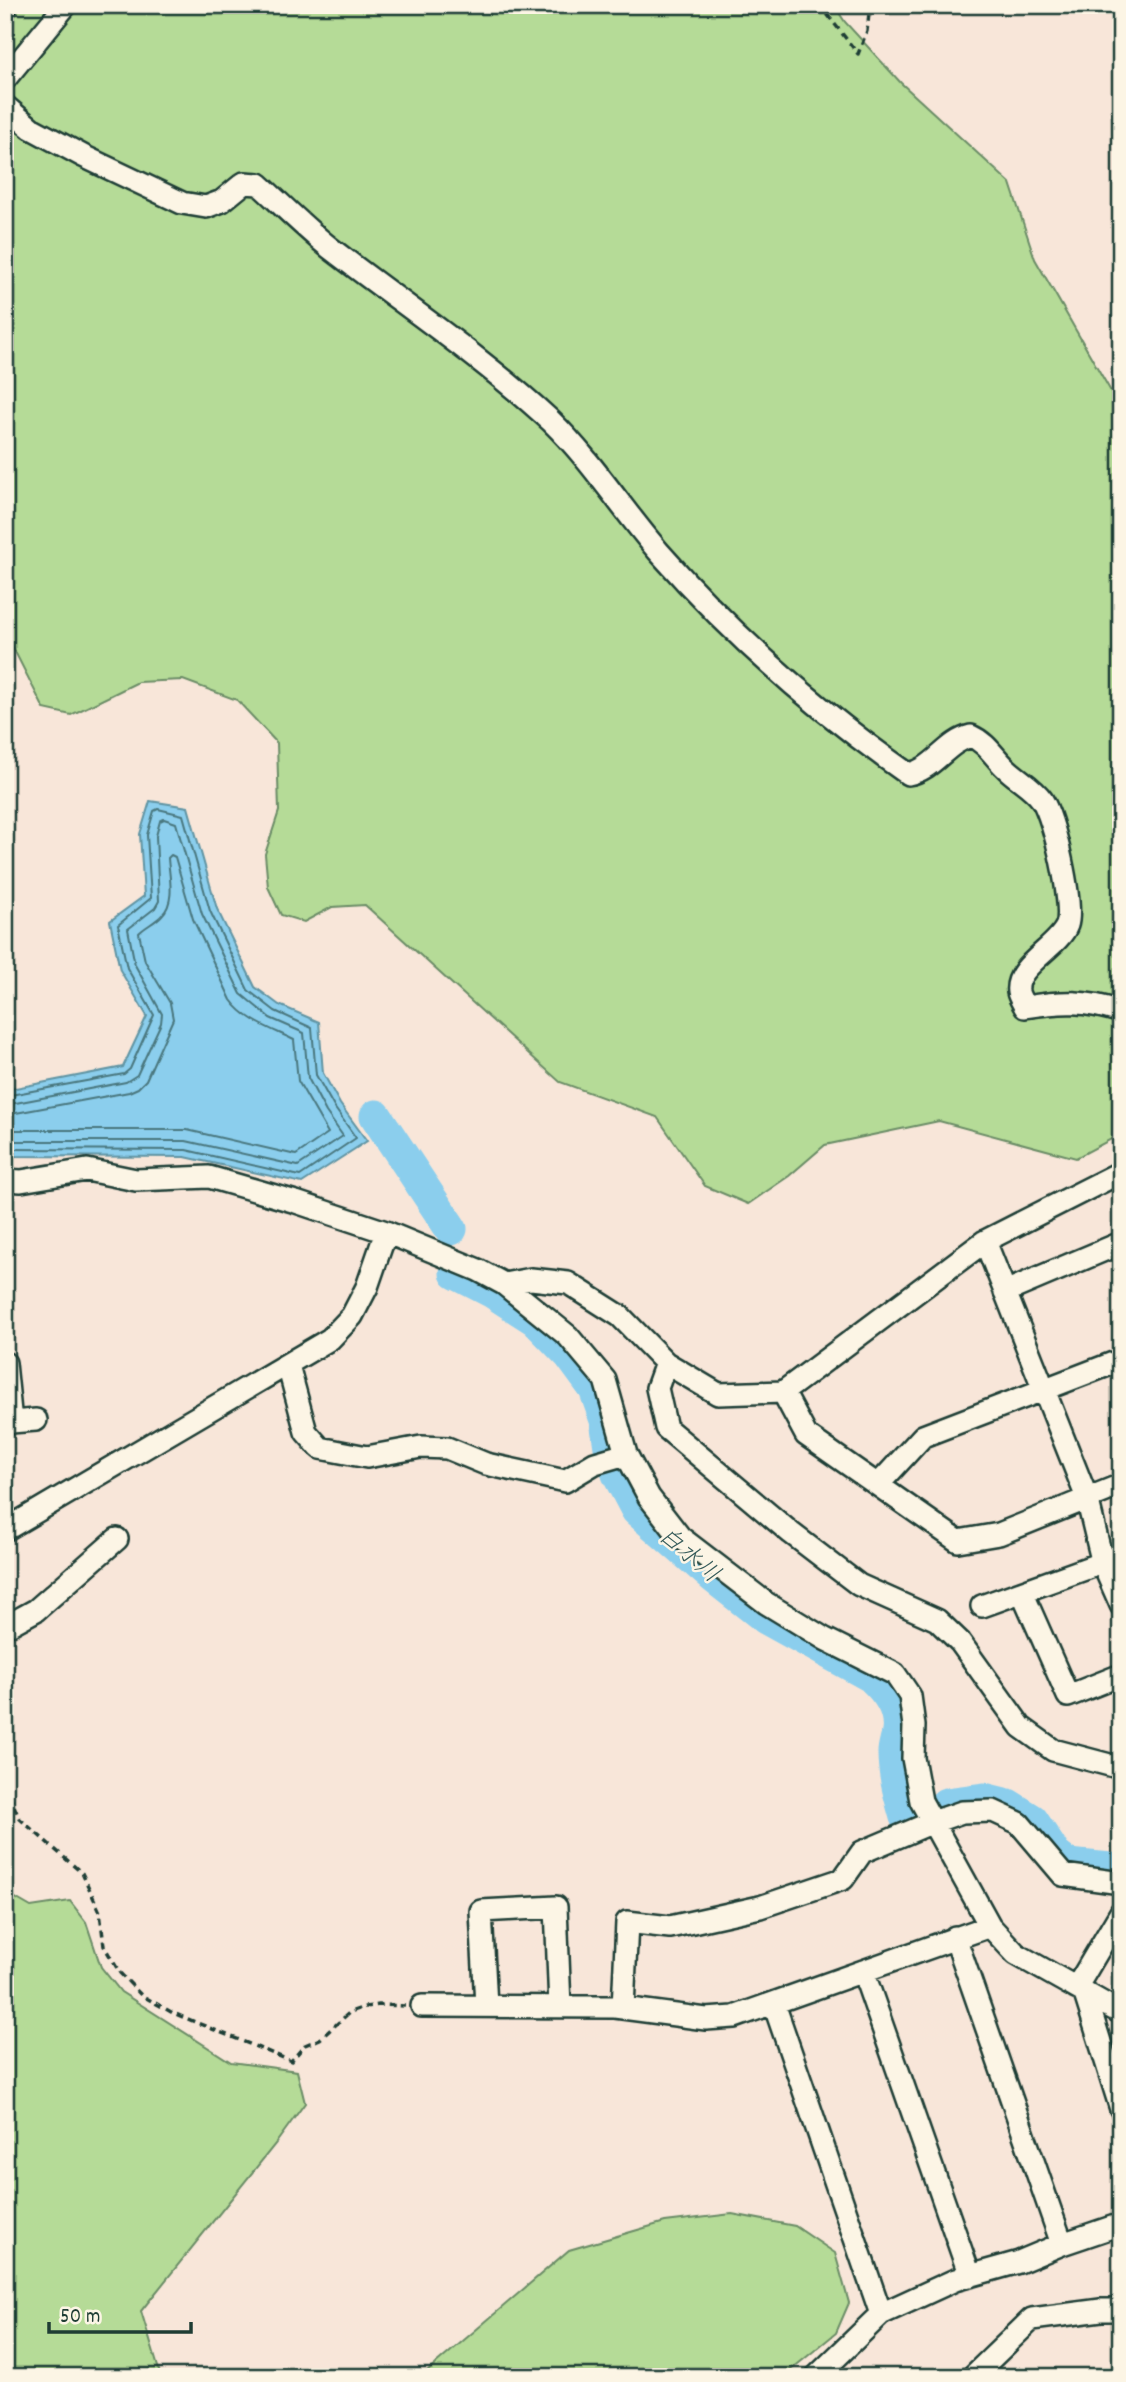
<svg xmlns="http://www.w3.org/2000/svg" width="1126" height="2382" viewBox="0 0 1126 2382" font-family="Dekko,'Klee One',sans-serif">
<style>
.green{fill:#b5db97;stroke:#6a8c66;stroke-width:2}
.water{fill:#8bceed;stroke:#6094a3;stroke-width:2}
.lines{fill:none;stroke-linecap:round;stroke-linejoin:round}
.shore{stroke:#4a777e;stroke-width:2}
.river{stroke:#8bceed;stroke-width:33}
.minor-casing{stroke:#1f3d34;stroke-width:26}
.path{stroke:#1f3d34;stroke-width:3.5;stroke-dasharray:7 5;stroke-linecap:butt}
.minor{stroke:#fcf5e5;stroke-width:21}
.labels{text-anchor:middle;stroke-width:5;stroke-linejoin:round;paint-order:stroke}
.water-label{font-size:24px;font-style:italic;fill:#355a59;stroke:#fcf5e5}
</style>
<rect width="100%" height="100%" fill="#f8e6d9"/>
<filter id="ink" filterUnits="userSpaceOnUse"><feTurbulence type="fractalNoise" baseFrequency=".0143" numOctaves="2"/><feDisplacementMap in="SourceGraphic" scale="14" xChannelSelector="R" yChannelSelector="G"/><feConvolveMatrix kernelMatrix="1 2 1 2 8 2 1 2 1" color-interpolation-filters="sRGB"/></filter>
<g filter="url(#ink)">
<path class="green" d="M 5,5 L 834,5 L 845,22 L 901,83 L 1010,183 L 1035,259 L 1121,409 L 1121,1134 L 1076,1158 L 939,1121 L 825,1145 L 789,1176 L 748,1204 L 705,1186 L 657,1117 L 560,1082 L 365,905 L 332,907 L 304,922 L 281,915 L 268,887 L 265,854 L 279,811 L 277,743 L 237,700 L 183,680 L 138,682 L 71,715 L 44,709 L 5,632 Z
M 5,1892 L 31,1907 L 70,1901 L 86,1922 L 101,1967 L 121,1992 L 231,2062 L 297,2071 L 305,2103 L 276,2143 L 141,2311 L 161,2377 L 5,2377 Z
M 732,2214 L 795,2226 L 835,2253 L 849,2303 L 836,2333 L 782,2377 L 421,2377 L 569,2250 L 665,2222 Z"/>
<path class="water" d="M 150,801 L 188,807 L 217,909 L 255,987 L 279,1005 L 319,1022 L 323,1073 L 340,1104 L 367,1141 L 302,1183 L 185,1157 L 5,1156 L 5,1090 L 123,1067 L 147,1016 L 120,970 L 110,921 L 144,896 L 140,834 Z"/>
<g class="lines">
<path class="shore" d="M 5,1096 L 124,1074 L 130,1069 L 154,1015 L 127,968 L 118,925 L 151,898 L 147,835 L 154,811 L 158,809 L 183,815 L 210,911 L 248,990 L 275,1011 L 312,1028 L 316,1075 L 334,1107 L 356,1138 L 300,1176 L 186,1150 L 5,1149
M 5,1105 L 126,1082 L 137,1075 L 161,1023 L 162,1014 L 135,965 L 128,929 L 155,908 L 159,901 L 156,836 L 160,821 L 164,819 L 176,823 L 202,914 L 241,994 L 270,1018 L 304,1033 L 308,1078 L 326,1112 L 343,1136 L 298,1166 L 186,1141 L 5,1141
M 5,1115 L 129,1092 L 138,1088 L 146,1080 L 173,1019 L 170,1003 L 145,961 L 139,933 C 146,926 156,922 162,915 C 176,901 169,876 168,858 L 171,855 L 175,857 L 193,919 L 231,1000 C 246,1021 272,1029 294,1040 L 298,1081 L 328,1133 L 296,1155 L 187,1130 L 5,1130"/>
<path class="river" d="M 376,1116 L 451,1229
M 456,1273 L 491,1291 L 536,1320 L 570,1355 L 595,1389 L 606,1420 L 610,1447 L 618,1474 L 637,1510 L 715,1578 L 766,1618 L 871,1676 C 887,1691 901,1708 898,1732 C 897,1739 894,1746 894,1753 C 894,1775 900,1796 906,1817 L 915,1814
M 946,1804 L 984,1799 L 1008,1805 L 1032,1820 L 1055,1855 L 1068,1865 L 1121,1870"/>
<defs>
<path id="minor" d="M 5,8 L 7,5
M 5,79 L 66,5
M 5,106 L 31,128 L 83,156 L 182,203 L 206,207 L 222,201 L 244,183 L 259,184 C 282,205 305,228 330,248 C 404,305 482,357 551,421 C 591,460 622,509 659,552 C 732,635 817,710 908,774 C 934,770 946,742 971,736 C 987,743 994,757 1006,768 C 1017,779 1033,787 1042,800 C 1054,818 1074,905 1067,925 C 1059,947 1014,966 1018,992 C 1019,997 1023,1003 1025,1007 C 1063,1001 1084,1000 1121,1012
M 5,1180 L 21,1181 L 87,1170 L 136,1180 L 209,1177 L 296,1202 L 386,1232 L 478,1270 L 504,1284 L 568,1336 L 605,1380 L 626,1454 L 649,1497 L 680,1537 L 766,1603 L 825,1639 L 895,1674 L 910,1696 L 914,1726 L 913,1758 L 921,1801 L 990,1926 L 1016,1954 L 1121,2013
M 985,1241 L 1087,1498 L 1103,1564 L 1121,1605
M 504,1284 L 531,1279 L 568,1283 L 620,1316 L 666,1363 L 718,1394 L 783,1392 L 985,1241 L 1121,1172
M 1005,1292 L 1121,1243
M 5,1363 L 11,1422 L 36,1420
M 666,1363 L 657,1388 L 666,1428 L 791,1533 L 859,1585 L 937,1620 L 960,1642 L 1021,1727 L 1053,1750 L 1121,1768
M 288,1365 L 306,1432 L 320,1448 L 367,1457 L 421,1447 L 447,1448 L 486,1464 L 565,1481 L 595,1463 L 626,1454
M 783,1392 L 806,1435 L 958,1541 L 999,1534 L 1121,1485
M 878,1485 L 923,1436 L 1121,1360
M 5,1530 L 330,1339 L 352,1316 L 367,1287 L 386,1232
M 1022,1592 L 1068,1696 L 1121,1675
M 982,1606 L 1121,1556
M 5,1627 L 36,1610 L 117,1539
M 955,1937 L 1062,2244
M 863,1971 L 970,2276
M 1076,1988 L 1121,1912
M 1085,1994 L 1121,2109
M 774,2004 L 881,2314
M 422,2006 L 615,2007 L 706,2019 L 734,2017 L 990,1926
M 486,2006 L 481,1911 L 556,1907 L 560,2007
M 623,2008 L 627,1922 L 670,1927 L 760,1907 L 843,1879 L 862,1852 L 933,1822 L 962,1812 L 993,1811 L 1019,1823 L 1063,1875 L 1121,1883
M 816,2377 L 881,2314 L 955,2280 L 1019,2262 L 1062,2244 L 1121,2224
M 972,2377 L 1032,2319 L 1101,2310 L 1121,2310"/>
</defs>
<use href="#minor" class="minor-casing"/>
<path class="path" d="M 820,5 L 858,54 L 867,31 L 870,5
M 5,1784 L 19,1818 L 82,1873 L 100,1912 L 104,1946 L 120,1973 L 141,1995 L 173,2013 L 291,2061 L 305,2045 L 320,2039 L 350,2012 L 365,2007 L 379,2005 L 405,2006"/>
<use href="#minor" class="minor"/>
</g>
</g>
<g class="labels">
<g class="water-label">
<text transform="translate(690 1554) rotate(40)" y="8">白水川</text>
</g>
</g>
<rect width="1126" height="2382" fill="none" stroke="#fcf5e5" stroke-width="28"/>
<rect x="14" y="14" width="1098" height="2354" fill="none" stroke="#1f3d34" stroke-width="2.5" filter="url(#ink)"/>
<path d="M49 2322v10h142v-10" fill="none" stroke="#1f3d34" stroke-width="3.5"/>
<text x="60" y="2322" font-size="21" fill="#1f3d34" stroke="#fcf5e5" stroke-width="5" paint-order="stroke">50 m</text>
</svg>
